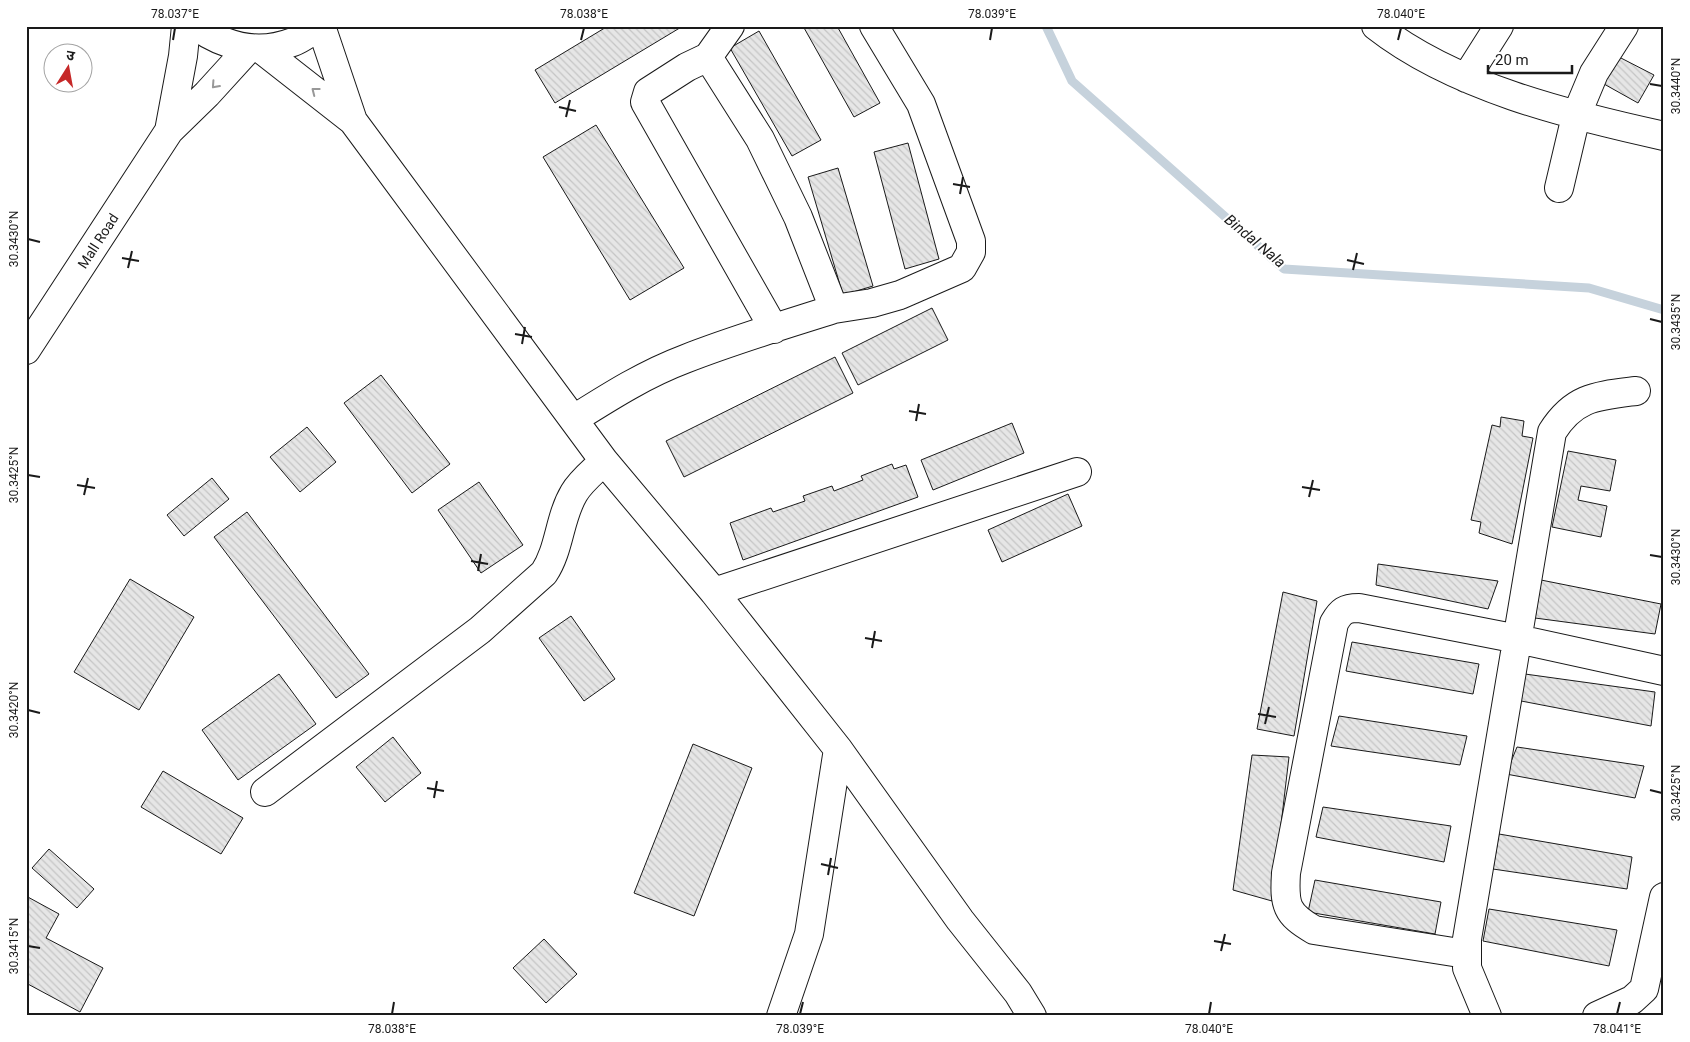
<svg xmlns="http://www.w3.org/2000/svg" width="1690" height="1042" viewBox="0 0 1690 1042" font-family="Roboto,'Noto Sans Devanagari',sans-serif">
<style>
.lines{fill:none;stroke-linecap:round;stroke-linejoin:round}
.stream{stroke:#c6d2dc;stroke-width:9}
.building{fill:url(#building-back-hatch);stroke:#1a1a1a}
.minor-casing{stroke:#1a1a1a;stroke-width:30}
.minor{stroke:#fff;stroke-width:28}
.oneway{stroke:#989898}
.ticks{fill:none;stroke:#1a1a1a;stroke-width:2}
.labels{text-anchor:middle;stroke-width:4;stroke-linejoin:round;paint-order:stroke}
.street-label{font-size:14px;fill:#1a1a1a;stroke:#fff}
.water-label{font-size:15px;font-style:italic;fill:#1a1a1a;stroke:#fff}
.neatline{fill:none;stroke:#1a1a1a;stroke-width:2}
.ticks-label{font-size:12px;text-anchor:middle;fill:#1a1a1a}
</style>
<defs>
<pattern id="building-back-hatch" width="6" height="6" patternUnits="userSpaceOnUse" patternTransform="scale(1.25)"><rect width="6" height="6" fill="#e6e6e6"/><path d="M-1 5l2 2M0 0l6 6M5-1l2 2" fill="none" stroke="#c5c5c5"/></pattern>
</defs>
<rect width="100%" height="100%" fill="#fff"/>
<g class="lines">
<path class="stream" d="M 1046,26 L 1072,81 L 1284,269 L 1589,288 L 1664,310"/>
</g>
<path class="building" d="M 608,26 L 683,26 L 555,103 L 535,70 Z
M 803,26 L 837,26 L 880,103 L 854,117 Z
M 759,31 L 821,140 L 792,156 L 730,48 Z
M 1619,57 L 1654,75 L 1638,103 L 1604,84 Z
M 596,125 L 684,268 L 630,300 L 543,157 Z
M 908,143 L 939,259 L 905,269 L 874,152 Z
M 838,168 L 873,286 L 843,295 L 808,177 Z
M 932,308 L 948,340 L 858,385 L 842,353 Z
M 835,357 L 853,393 L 684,477 L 666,441 Z
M 381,375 L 450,464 L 412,493 L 344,403 Z
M 1501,417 L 1524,421 L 1522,436 L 1533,438 L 1512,544 L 1479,533 L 1481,522 L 1471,520 L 1492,425 L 1500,427 Z
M 1012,423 L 1024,453 L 933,490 L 921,460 Z
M 307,427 L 336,462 L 300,492 L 270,457 Z
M 1568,451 L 1616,460 L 1610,491 L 1581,486 L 1578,500 L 1607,506 L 1601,537 L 1552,527 Z
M 892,464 L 894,469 L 906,465 L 918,497 L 743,560 L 730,523 L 771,508 L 773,512 L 805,501 L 803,496 L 832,486 L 834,491 L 863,480 L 861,476 Z
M 212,478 L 229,499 L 184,536 L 167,515 Z
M 479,482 L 523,545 L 481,573 L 438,510 Z
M 1068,494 L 1082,526 L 1002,562 L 988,530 Z
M 247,512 L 369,674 L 336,698 L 214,537 Z
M 1378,564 L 1498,581 L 1488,609 L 1376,585 Z
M 130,579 L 194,617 L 139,710 L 74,672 Z
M 1541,580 L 1661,604 L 1655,634 L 1535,618 Z
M 1283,592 L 1317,601 L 1294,736 L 1257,729 Z
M 571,616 L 615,679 L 584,701 L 539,638 Z
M 1352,642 L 1479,664 L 1473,694 L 1346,671 Z
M 279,674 L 316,724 L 238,780 L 202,730 Z
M 1525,674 L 1655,692 L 1651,726 L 1516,700 Z
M 1339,716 L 1467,736 L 1460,765 L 1331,746 Z
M 393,737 L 421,773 L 385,802 L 356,767 Z
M 693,744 L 752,768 L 694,916 L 634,893 Z
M 1517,747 L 1644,766 L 1635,798 L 1506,774 Z
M 1252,755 L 1289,757 L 1272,901 L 1233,890 Z
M 163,771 L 243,818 L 221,854 L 141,807 Z
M 1323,807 L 1451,826 L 1444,862 L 1316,837 Z
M 1499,834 L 1632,857 L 1627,889 L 1493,869 Z
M 49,849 L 94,889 L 77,908 L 32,868 Z
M 1315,880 L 1441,902 L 1435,934 L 1308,912 Z
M 26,896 L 59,914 L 46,938 L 103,968 L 80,1012 L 26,983 Z
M 1489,909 L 1617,930 L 1609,966 L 1483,941 Z
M 544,939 L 577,974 L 546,1003 L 513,968 Z"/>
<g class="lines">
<defs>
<path id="minor" d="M 196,26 C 225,47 259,55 293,42 C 302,39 311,31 320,26
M 321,26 L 353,121
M 1376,26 C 1454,87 1568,115 1664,136
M 261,49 L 353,121 L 604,461 L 714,592 L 838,749 L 960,920 L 1018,993 L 1032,1016
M 708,57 L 730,26
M 1466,78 L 1499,26
M 169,131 L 183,56 L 186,26
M 1559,188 L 1576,116 L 1594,73 L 1624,26
M 834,309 L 872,303 L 900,295 L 962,268 L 971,252 L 971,241 L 921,104 L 874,26
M 26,350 L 169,131 L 207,94 L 248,49
M 574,419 C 609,397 645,374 685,359 C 733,340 784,325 834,309 L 798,217 L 760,139 L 708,57 L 687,67 L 648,92 L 645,102 L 774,329
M 714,592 L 1077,472
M 265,792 L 480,630 L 544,573 C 560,549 559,518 574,493 C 581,481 594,471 604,461
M 1466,954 L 1314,930 C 1286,914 1284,905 1286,873 L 1334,623 C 1341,611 1345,608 1359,608 L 1518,639 L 1664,671
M 781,1016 L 809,934 L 838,749
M 1487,1016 L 1467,968 L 1467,939 L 1552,432 C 1574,397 1596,396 1636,391
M 1597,1016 L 1632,1000 L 1644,989 L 1664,897"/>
</defs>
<use href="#minor" class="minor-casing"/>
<use href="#minor" class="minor"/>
</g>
<defs><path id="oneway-chevron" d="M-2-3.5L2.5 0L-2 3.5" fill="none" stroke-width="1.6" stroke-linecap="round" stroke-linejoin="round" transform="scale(1.25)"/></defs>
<g class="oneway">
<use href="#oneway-chevron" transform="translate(215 85) rotate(132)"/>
<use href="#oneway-chevron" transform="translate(315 91) rotate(-142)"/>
</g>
<path class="ticks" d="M 173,40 L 175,28M 581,40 L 584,28M 990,40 L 992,28M 1398,40 L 1401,28M 1650,84 L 1662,86M 559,107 L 576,111M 566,117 L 570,100M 953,184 L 970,187M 960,194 L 963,177M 28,239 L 40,242M 122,258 L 139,261M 1347,260 L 1364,264M 128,268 L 132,251M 1353,270 L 1357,253M 1650,319 L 1662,322M 515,334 L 532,337M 522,344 L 525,327M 909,411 L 926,414M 916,421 L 919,404M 28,475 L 40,477M 77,485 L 95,488M 1302,487 L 1320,490M 84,495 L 88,478M 1309,497 L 1313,480M 1650,555 L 1662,557M 471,561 L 488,564M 478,571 L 481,554M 865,638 L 882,641M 872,648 L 875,631M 28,710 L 40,713M 1258,714 L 1276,717M 1265,724 L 1269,707M 427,788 L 444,791M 1650,790 L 1662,793M 434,798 L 437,781M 821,864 L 838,868M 828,875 L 831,858M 1214,941 L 1231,944M 28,946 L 40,948M 1221,951 L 1225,934M 392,1014 L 394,1002M 800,1014 L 803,1002M 1209,1014 L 1211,1002M 1617,1014 L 1620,1002"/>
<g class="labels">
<g class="street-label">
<text transform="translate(98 241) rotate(-57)" y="5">Mall Road</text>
</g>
<g class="water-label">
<text transform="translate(1255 241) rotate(40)" y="5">Bindal Nala</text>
</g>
</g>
<rect width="1690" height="1042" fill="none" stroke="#ffffff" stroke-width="55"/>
<g transform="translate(68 68) rotate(11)"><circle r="24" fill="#ffffff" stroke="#a3a3a3"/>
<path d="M0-4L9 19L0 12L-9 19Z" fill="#c62828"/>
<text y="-8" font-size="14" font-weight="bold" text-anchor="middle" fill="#1a1a1a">उ</text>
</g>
<path d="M1488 65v8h84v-8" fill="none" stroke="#1a1a1a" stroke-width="2.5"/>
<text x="1495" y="65" font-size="15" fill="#1a1a1a" stroke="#ffffff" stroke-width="4" paint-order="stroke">20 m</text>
<rect x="28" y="28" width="1634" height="986" class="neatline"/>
<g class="ticks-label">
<text x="175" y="18">78.037°E</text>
<text x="584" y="18">78.038°E</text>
<text x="992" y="18">78.039°E</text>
<text x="1401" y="18">78.040°E</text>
<text transform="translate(1676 86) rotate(-90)" y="4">30.3440°N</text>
<text transform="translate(14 239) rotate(-90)" y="4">30.3430°N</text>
<text transform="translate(1676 322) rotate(-90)" y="4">30.3435°N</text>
<text transform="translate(14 475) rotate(-90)" y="4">30.3425°N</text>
<text transform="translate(1676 557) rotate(-90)" y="4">30.3430°N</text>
<text transform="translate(14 710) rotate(-90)" y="4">30.3420°N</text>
<text transform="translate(1676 793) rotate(-90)" y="4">30.3425°N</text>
<text transform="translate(14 946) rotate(-90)" y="4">30.3415°N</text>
<text x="392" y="1033">78.038°E</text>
<text x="800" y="1033">78.039°E</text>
<text x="1209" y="1033">78.040°E</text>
<text x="1617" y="1033">78.041°E</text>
</g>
</svg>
